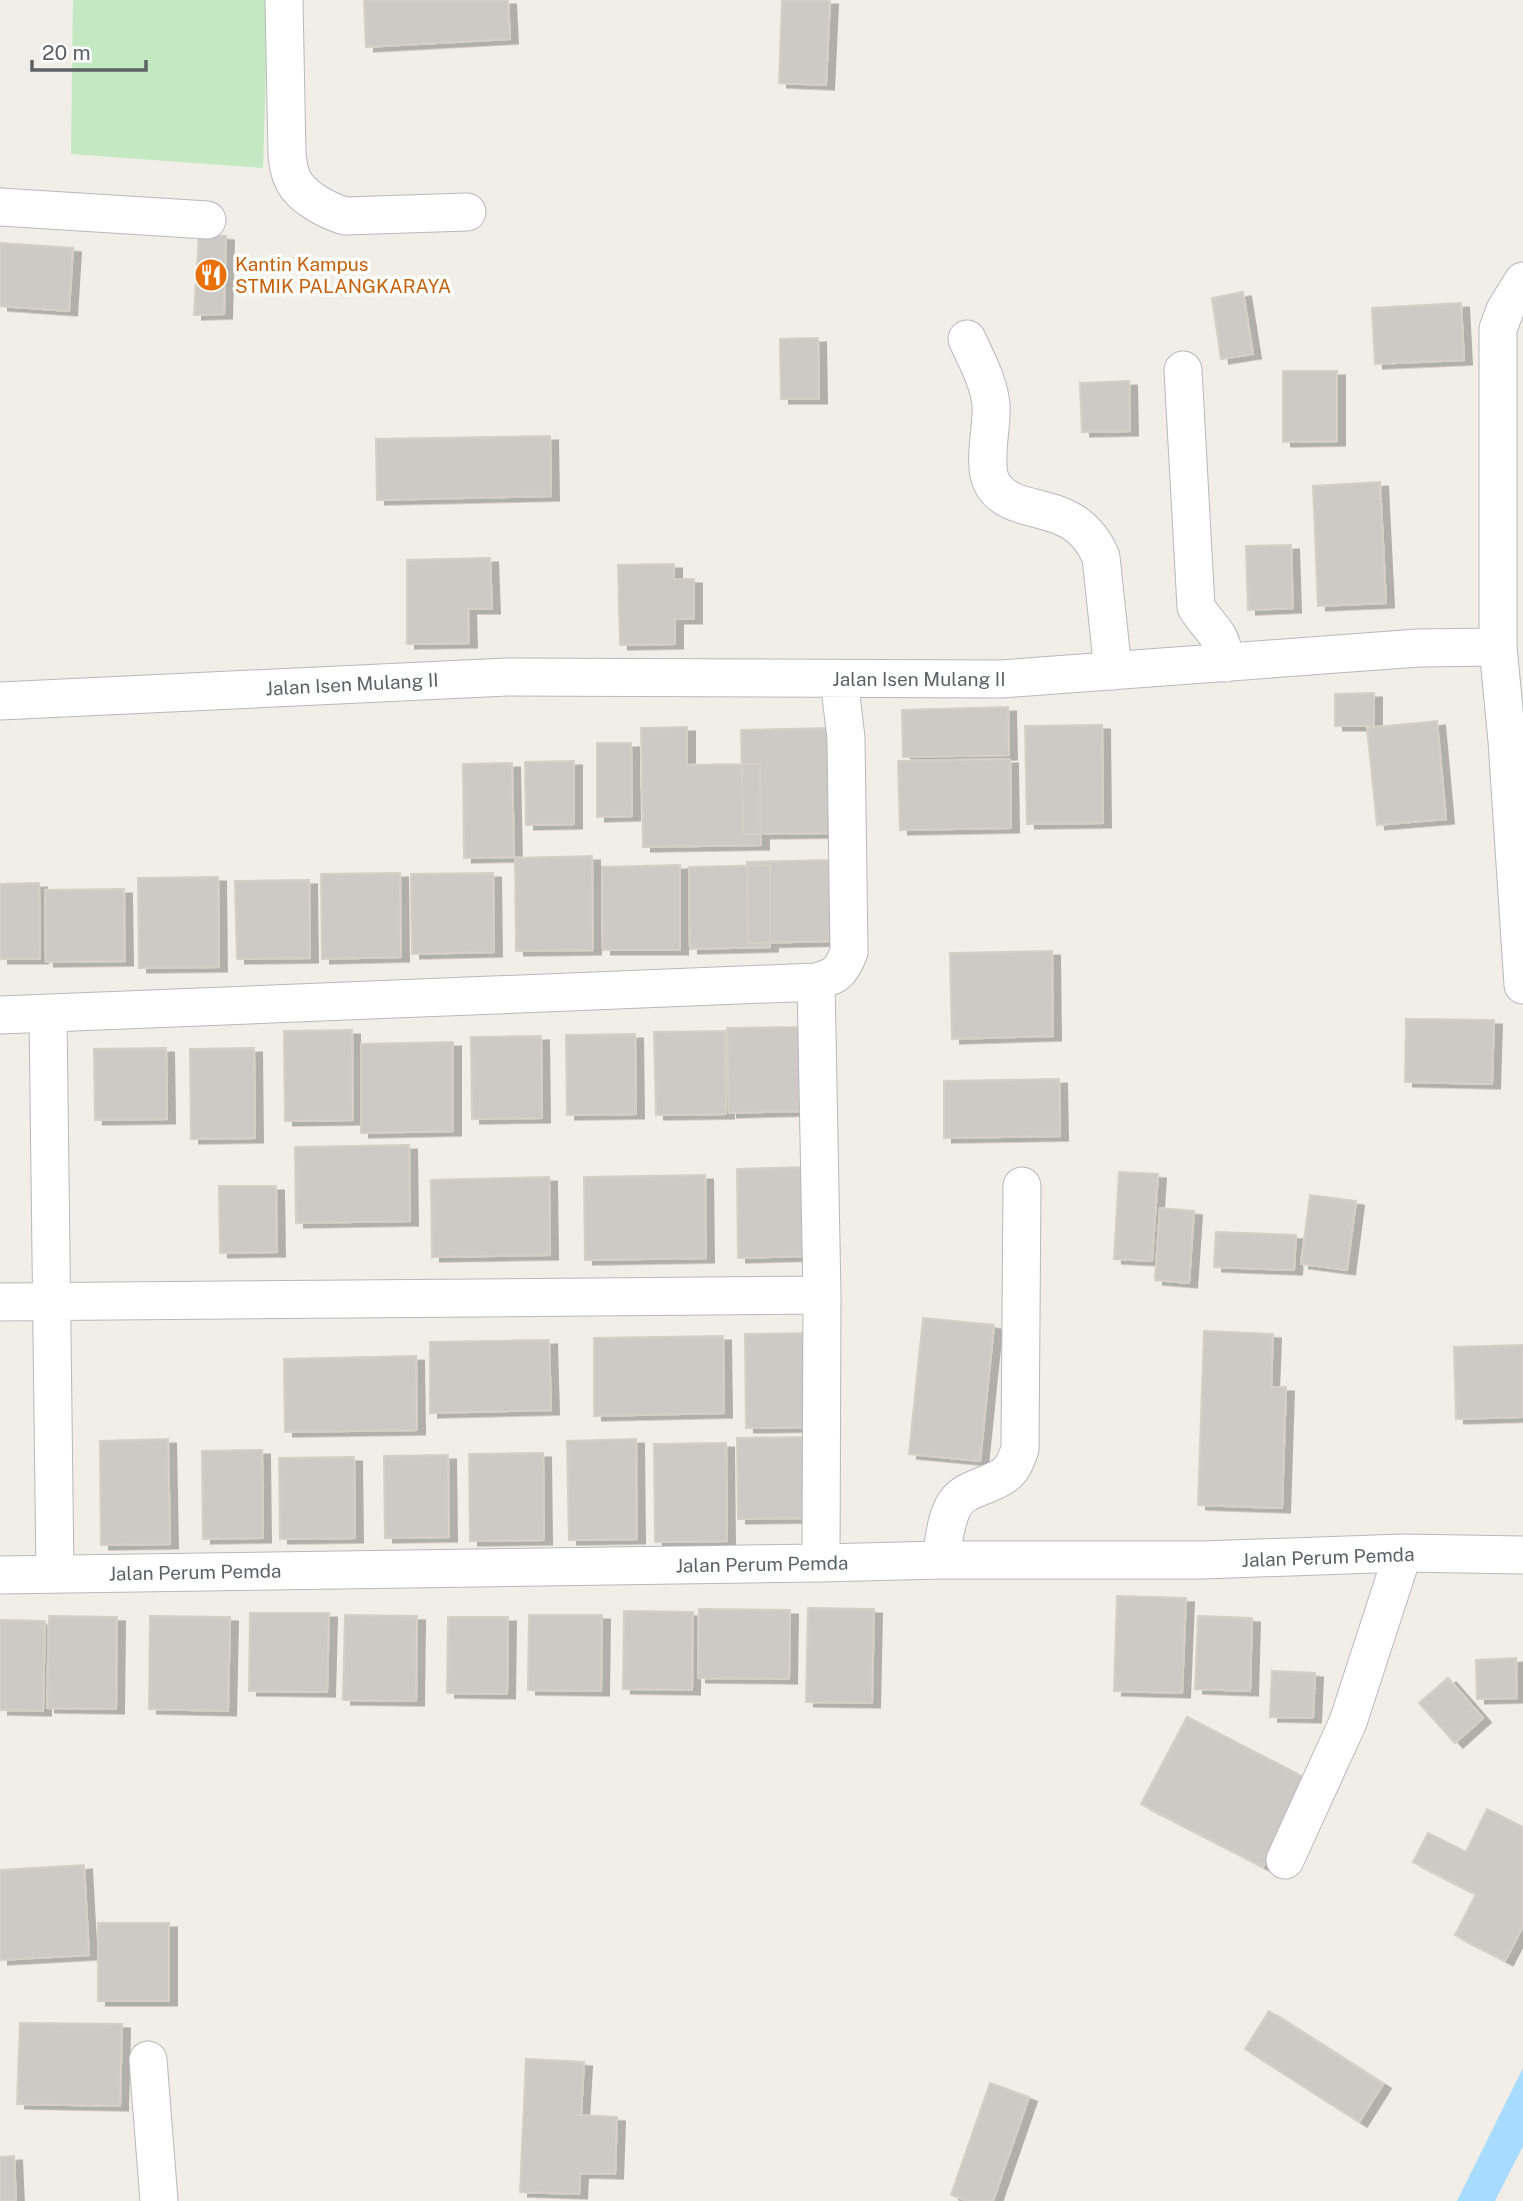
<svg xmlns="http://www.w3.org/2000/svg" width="1523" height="2201" viewBox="0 0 1523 2201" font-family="'Public Sans',sans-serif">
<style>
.green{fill:#c3e8c2}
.water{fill:#a7dbff}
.building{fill:#cdcac5;stroke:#d5cfc4;stroke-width:2;filter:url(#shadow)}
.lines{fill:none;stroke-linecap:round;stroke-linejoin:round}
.street-casing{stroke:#b6b9bd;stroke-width:39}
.street{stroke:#fff;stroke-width:37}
.labels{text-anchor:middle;stroke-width:7;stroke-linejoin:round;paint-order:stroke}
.food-label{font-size:19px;fill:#c56008;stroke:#fff;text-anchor:start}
.street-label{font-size:19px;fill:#5d6267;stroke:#fff}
</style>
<defs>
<filter id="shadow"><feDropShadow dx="8" dy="4.5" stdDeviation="0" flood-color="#0004"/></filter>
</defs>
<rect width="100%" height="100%" fill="#f0eee6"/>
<path class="green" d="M 73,0 L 268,0 L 263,168 L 71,154 Z"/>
<path class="water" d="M 1523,2068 L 1523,2146 L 1495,2201 L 1457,2201 Z"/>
<path class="building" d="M 364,0 L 508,0 L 510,39 L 366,47 Z
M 782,0 L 830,0 L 826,85 L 779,83 Z
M 199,234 L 226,236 L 224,314 L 194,315 Z
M 0,243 L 73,248 L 69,311 L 0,306 Z
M 1243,292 L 1253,354 L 1221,359 L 1212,298 Z
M 1461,303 L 1464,360 L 1375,364 L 1372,308 Z
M 818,338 L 819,399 L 781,399 L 780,339 Z
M 1283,371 L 1337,371 L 1337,441 L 1283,442 Z
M 1129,381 L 1130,431 L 1082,432 L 1080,383 Z
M 550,436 L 551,496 L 377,500 L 376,439 Z
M 1380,482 L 1386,603 L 1318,606 L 1313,486 Z
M 1291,545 L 1293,608 L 1248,610 L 1246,546 Z
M 490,558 L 492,609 L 468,609 L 469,643 L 407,644 L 407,560 Z
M 674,564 L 674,579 L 694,579 L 694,619 L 675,619 L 675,644 L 620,645 L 618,565 Z
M 1374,693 L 1374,726 L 1335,726 L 1335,694 Z
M 1008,707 L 1009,755 L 903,757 L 902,710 Z
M 1437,721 L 1446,819 L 1377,825 L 1367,728 Z
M 1102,725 L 1103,823 L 1027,824 L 1025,726 Z
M 687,727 L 687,765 L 760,764 L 761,845 L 643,847 L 641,728 Z
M 832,728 L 833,833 L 743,834 L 741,730 Z
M 597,743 L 631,743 L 632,816 L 597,817 Z
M 1010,759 L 1011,828 L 900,830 L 898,761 Z
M 574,761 L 574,824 L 526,825 L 525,762 Z
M 512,763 L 514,857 L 464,858 L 463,764 Z
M 592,856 L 593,950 L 516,951 L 515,858 Z
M 834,860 L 835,941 L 748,943 L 747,862 Z
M 680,865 L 680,950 L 603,950 L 602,867 Z
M 770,865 L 770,947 L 690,949 L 689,867 Z
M 400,873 L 401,957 L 322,959 L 321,874 Z
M 493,873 L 494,952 L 412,954 L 411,874 Z
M 218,877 L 219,967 L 139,968 L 138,878 Z
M 309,880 L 310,958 L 237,959 L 235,881 Z
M 39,883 L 40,959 L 0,959 L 0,884 Z
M 124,889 L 125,961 L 46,962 L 45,890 Z
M 1052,951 L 1053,1036 L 952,1039 L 950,953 Z
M 1406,1019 L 1494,1020 L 1492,1084 L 1405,1082 Z
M 800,1027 L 802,1111 L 729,1113 L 727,1028 Z
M 352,1030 L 353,1120 L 285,1121 L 284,1031 Z
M 725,1031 L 726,1114 L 656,1115 L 654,1032 Z
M 635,1034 L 636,1114 L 567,1115 L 566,1035 Z
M 541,1036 L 542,1118 L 472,1119 L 471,1037 Z
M 453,1042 L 453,1131 L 361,1133 L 361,1044 Z
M 166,1048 L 167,1119 L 95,1120 L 94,1049 Z
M 254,1048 L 255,1138 L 191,1139 L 190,1049 Z
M 1059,1079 L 1060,1136 L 944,1138 L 944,1081 Z
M 409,1145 L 410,1221 L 296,1223 L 295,1147 Z
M 810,1167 L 811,1256 L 738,1258 L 737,1169 Z
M 1119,1172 L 1158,1174 L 1152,1261 L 1114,1259 Z
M 705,1175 L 706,1258 L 585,1260 L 584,1177 Z
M 549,1177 L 550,1255 L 432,1257 L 431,1180 Z
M 219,1186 L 276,1186 L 277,1252 L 220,1253 Z
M 1310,1195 L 1356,1201 L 1347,1270 L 1301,1264 Z
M 1160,1208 L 1194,1211 L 1189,1283 L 1155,1280 Z
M 1216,1232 L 1296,1235 L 1294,1270 L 1214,1267 Z
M 923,1318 L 994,1325 L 980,1461 L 909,1454 Z
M 1204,1331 L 1273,1334 L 1271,1387 L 1286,1387 L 1282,1508 L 1198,1505 Z
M 812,1333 L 813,1427 L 746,1428 L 745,1334 Z
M 723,1336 L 724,1413 L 594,1416 L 594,1338 Z
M 549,1340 L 551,1410 L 430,1413 L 430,1342 Z
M 1523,1345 L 1523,1417 L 1456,1419 L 1454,1347 Z
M 416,1356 L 417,1430 L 285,1432 L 284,1359 Z
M 809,1437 L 810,1518 L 738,1519 L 737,1438 Z
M 168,1439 L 170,1544 L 101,1545 L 100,1441 Z
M 636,1439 L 637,1539 L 569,1540 L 567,1441 Z
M 726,1443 L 727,1541 L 655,1542 L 654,1444 Z
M 262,1450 L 263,1538 L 203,1539 L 202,1451 Z
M 543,1453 L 544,1540 L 470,1541 L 469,1454 Z
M 448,1455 L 449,1537 L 385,1538 L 384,1456 Z
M 354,1457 L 355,1538 L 280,1539 L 279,1458 Z
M 1117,1596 L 1186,1598 L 1182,1693 L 1114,1691 Z
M 808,1608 L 874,1609 L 872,1703 L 806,1702 Z
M 699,1609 L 790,1610 L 789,1679 L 698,1678 Z
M 624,1611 L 693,1612 L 692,1690 L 623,1689 Z
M 250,1613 L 329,1613 L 327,1692 L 249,1691 Z
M 345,1615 L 417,1616 L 416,1701 L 343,1700 Z
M 529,1615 L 602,1615 L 601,1691 L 528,1690 Z
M 49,1616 L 117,1617 L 116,1709 L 47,1708 Z
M 150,1616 L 230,1617 L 228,1711 L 149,1709 Z
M 1198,1616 L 1252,1618 L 1250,1691 L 1195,1689 Z
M 448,1617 L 508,1617 L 507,1694 L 447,1693 Z
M 0,1620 L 45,1621 L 43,1711 L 0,1710 Z
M 1516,1658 L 1517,1698 L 1477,1699 L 1476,1660 Z
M 1272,1671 L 1315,1673 L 1313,1718 L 1270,1717 Z
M 1448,1678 L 1483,1718 L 1455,1743 L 1419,1703 Z
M 1187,1717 L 1309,1780 L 1263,1867 L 1141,1804 Z
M 1487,1809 L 1523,1827 L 1523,1926 L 1505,1961 L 1455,1935 L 1476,1894 L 1413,1862 L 1428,1833 L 1466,1852 Z
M 84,1865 L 89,1955 L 0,1960 L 0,1870 Z
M 98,1923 L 169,1923 L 169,2001 L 98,2001 Z
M 1269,2011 L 1383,2084 L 1359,2122 L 1245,2049 Z
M 20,2023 L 122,2024 L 120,2106 L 17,2104 Z
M 526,2059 L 584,2062 L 581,2115 L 617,2117 L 615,2174 L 580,2173 L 579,2194 L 520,2192 Z
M 990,2083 L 1029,2097 L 993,2201 L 968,2201 L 951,2195 Z
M 14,2156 L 16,2201 L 0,2201 L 0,2157 Z"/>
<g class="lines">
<defs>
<path id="street" d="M 284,0 L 287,154 C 288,164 289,173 294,182 C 303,198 328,211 345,216 L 467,212
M 0,207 L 207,220
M 967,339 C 976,359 989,382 991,405 C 993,427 981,466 993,485 C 1016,521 1074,494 1101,557 L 1113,671
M 1183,370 L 1196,607 C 1202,617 1210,625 1217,635 C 1222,643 1224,653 1226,663
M 1498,647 L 1498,329 L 1505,310 L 1523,281
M 0,701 L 507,677 L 1001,679 L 1418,648 L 1498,647 L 1507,741 L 1523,985
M 816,982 C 836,976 841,973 849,952 L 846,738 L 839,679
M 48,1014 L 55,1574
M 0,1015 L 816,982 L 822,1295 L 821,1563
M 0,1302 L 822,1295
M 940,1560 C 944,1543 945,1522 953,1507 C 962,1488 988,1487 1003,1476 C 1013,1470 1016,1460 1020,1449 L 1022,1186
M 0,1575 L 821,1563 L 940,1560 L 1203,1560 L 1403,1553 L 1523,1555
M 1285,1860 L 1348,1722 L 1403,1553
M 148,2060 L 159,2201"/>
</defs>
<use href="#street" class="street-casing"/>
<use href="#street" class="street"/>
</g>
<defs>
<symbol id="restaurant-disc" viewBox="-11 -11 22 22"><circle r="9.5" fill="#e8710a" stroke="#fff"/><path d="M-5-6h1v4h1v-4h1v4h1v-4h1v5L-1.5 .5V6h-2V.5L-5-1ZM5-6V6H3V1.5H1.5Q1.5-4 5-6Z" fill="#fff"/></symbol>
</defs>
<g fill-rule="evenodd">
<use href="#restaurant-disc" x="192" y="256" width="38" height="38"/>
</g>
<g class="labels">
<g class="food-label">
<text x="235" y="271">Kantin Kampus<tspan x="235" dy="22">STMIK PALANGKARAYA</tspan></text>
</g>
<g class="street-label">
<text x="919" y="686">Jalan Isen Mulang II</text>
<text transform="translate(352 684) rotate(-3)" y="7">Jalan Isen Mulang II</text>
<text transform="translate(1328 1557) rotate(-2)" y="7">Jalan Perum Pemda</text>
<text transform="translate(762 1564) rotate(-1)" y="7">Jalan Perum Pemda</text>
<text transform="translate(195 1572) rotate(-1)" y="7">Jalan Perum Pemda</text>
</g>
</g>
<path d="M32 60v10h114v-10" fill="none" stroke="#5d6267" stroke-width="3.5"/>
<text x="42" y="60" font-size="21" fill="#5d6267" stroke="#ffffff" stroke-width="5" paint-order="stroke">20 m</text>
</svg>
